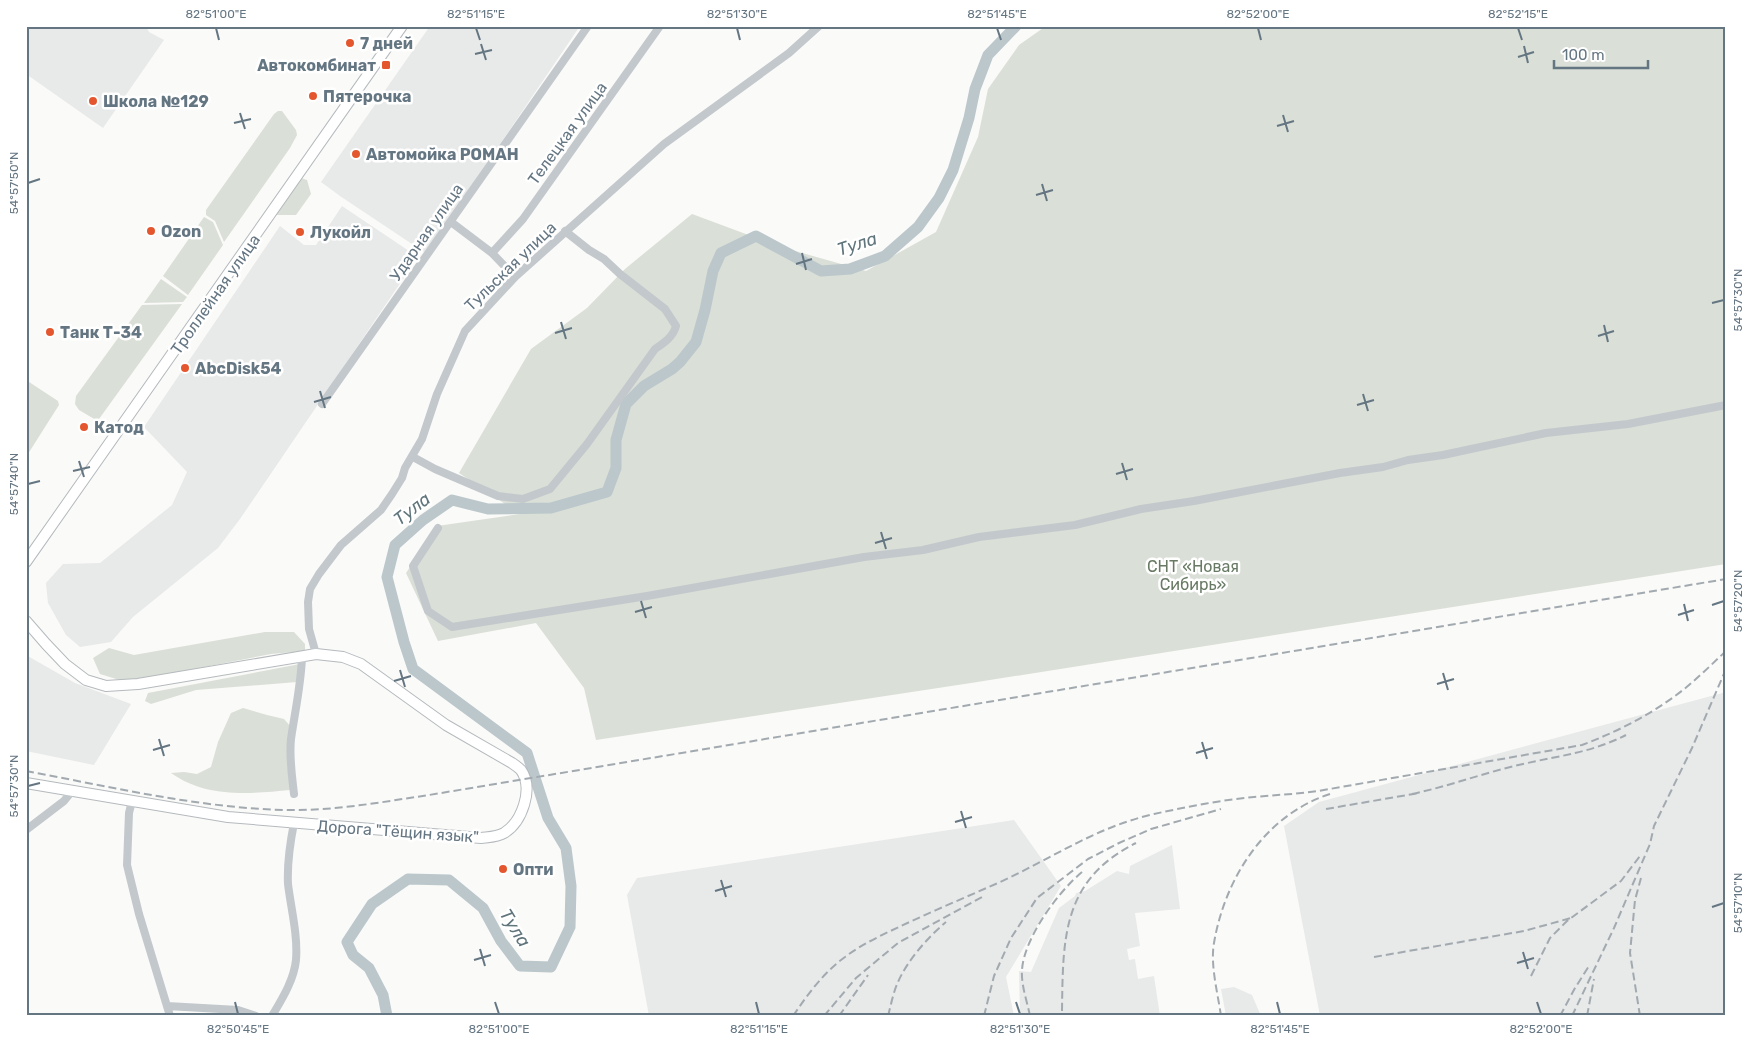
<svg xmlns="http://www.w3.org/2000/svg" width="1752" height="1042" viewBox="0 0 1752 1042" font-family="Rubik,sans-serif">
<style>
.built{fill:#e8e9e9}
.green{fill:#dadfd7}
.lines{fill:none;stroke-linecap:round;stroke-linejoin:round}
.river{stroke:#bbc7cb;stroke-width:11}
.major-casing{stroke:#b5babe;stroke-width:12}
.minor{stroke:#c3c8cc;stroke-width:8}
.major{stroke:#fff;stroke-width:10}
.rail{stroke:#a2aab0;stroke-width:2;stroke-dasharray:8 4;stroke-linecap:butt}
.ticks{fill:none;stroke:#657683;stroke-width:2}
.poi-dot{fill:#e4572e;stroke:#fff;stroke-width:2}
.labels{text-anchor:middle;stroke-width:5;stroke-linejoin:round;paint-order:stroke}
.poi-label{font-size:16px;font-weight:bold;fill:#657683;stroke:#fff;text-anchor:start}
.street-label{font-size:16px;fill:#657683;stroke:#fff}
.park-label{font-size:16px;fill:#687a64;stroke:#fff}
.water-label{font-size:18px;font-style:italic;fill:#60757c;stroke:#fff}
.neatline{fill:none;stroke:#657683;stroke-width:2}
.ticks-label{font-size:12px;text-anchor:middle;fill:#657683}
</style>
<rect width="100%" height="100%" fill="#fafaf8"/>
<path class="built" d="M 26,26 L 146,26 L 149,32 L 164,40 L 103,128 L 26,74 Z
M 430,26 L 580,26 L 464,197 L 424,252 L 340,196 L 321,182 Z
M 342,206 L 418,257 L 240,519 L 218,548 L 133,617 L 111,642 L 80,647 L 66,635 L 48,603 L 46,583 L 63,564 L 100,563 L 172,505 L 187,472 L 144,427 L 280,226 L 304,245 L 316,245 Z
M 26,655 L 75,683 L 131,704 L 94,765 L 26,751 Z
M 1726,692 L 1726,1016 L 1320,1016 L 1284,826 L 1319,802 Z
M 1014,820 L 1061,886 L 1006,977 L 1014,1016 L 649,1016 L 627,895 L 637,878 Z
M 1172,845 L 1180,909 L 1135,913 L 1140,946 L 1127,949 L 1129,960 L 1135,959 L 1138,979 L 1154,976 L 1160,1016 L 1020,1016 L 1019,971 L 1031,972 L 1059,908 L 1075,896 L 1076,893 L 1085,891 L 1117,871 L 1129,874 L 1130,866 Z
M 1234,987 L 1252,995 L 1261,1016 L 1226,1016 L 1221,989 Z"/>
<path class="green" d="M 1046,26 L 1726,26 L 1726,564 L 971,683 L 596,740 L 584,688 L 536,623 L 438,641 L 406,573 L 437,526 L 520,514 L 459,473 L 531,349 L 587,308 L 625,269 L 692,214 L 781,247 L 866,271 L 936,232 L 978,137 L 988,89 L 1019,45 Z
M 278,111 L 282,111 L 296,130 L 297,135 L 290,148 L 224,242 L 215,221 L 206,215 L 206,210 L 274,114 Z
M 301,178 L 307,180 L 311,194 L 296,215 L 275,215 Z
M 204,217 L 213,222 L 223,245 L 188,295 L 163,276 Z
M 161,279 L 187,297 L 183,302 L 144,303 Z
M 182,304 L 99,419 L 96,420 L 79,410 L 75,404 L 76,396 L 142,305 Z
M 26,380 L 58,401 L 59,405 L 26,457 Z
M 265,632 L 294,632 L 305,644 L 305,651 L 271,654 L 126,682 L 100,674 L 93,658 L 109,648 L 134,655 Z
M 300,664 L 297,682 L 196,690 L 151,704 L 145,701 L 148,693 Z
M 243,708 L 267,715 L 284,719 L 291,727 L 290,790 C 249,794 206,798 171,773 L 184,772 L 197,774 L 211,767 L 218,742 L 231,713 Z"/>
<g class="lines">
<path class="river" d="M 387,1016 L 383,995 L 369,968 L 353,955 L 347,942 L 372,904 L 408,879 L 449,880 L 483,908 L 501,941 L 520,966 L 551,967 L 570,927 L 571,886 L 566,848 L 548,818 L 527,753 L 413,669 L 404,642 L 387,577 L 395,545 L 423,520 L 452,500 L 488,509 L 551,508 L 607,492 L 616,468 L 616,440 L 626,404 L 644,386 L 672,369 L 680,362 L 696,342 L 705,310 L 713,271 L 721,253 L 756,236 L 821,271 L 850,269 L 885,256 L 918,227 L 939,198 L 953,170 L 969,118 L 975,89 L 988,55 L 1016,26"/>
<defs>
<path id="major" d="M 26,562 L 402,26
M 26,621 L 46,644 L 65,664 L 86,680 L 106,686 L 138,684 L 316,654 L 343,657 L 361,664 L 446,725 L 512,763 C 515,765 519,768 521,770 C 534,789 522,822 504,833 C 497,837 489,837 481,838 L 228,817 L 26,783"/>
</defs>
<use href="#major" class="major-casing"/>
<path class="minor" d="M 451,222 L 492,253 L 515,277
M 492,253 L 523,219 L 660,26
M 322,404 L 588,26
M 413,457 L 435,469 L 498,496 L 523,499 L 550,489 L 587,444 L 655,349 C 664,343 673,337 676,326 L 665,309 L 620,274 L 604,259 L 589,250 L 565,231
M 438,528 L 413,566 L 428,611 L 452,627 L 647,596 L 864,557 L 923,550 L 979,537 L 1075,525 L 1141,509 L 1194,501 L 1340,473 L 1383,467 L 1408,460 L 1443,455 L 1546,433 L 1628,424 L 1726,405
M 316,654 L 309,629 L 308,602 L 310,589 L 319,574 L 341,545 L 381,510 L 392,494 L 402,478 L 405,468 L 422,439 L 437,394 L 465,331 L 515,277 L 664,144 L 789,53 L 819,26
M 294,794 C 292,776 289,757 291,739 C 295,711 301,685 302,657
M 132,801 L 129,813 L 127,865 L 139,914 L 170,1016
M 26,830 L 64,801 L 72,791
M 167,1006 L 238,1010 L 256,1016
M 272,1016 C 282,999 294,980 296,960 C 298,935 291,909 288,884 C 287,863 290,843 294,823"/>
<use href="#major" class="major"/>
<path class="rail" d="M 26,771 C 112,787 199,808 286,810 C 334,811 382,802 429,795 L 1726,579
M 1412,794 C 1450,786 1486,772 1523,764 C 1562,755 1590,753 1626,735
M 1326,809 L 1419,793
M 1374,957 L 1524,931 L 1571,918
M 1531,976 L 1550,938 L 1567,921 L 1621,881 L 1640,856
M 1062,1011 C 1063,938 1062,880 1136,843
M 793,1016 C 808,994 823,973 845,957 C 862,944 882,935 901,926 C 933,911 966,897 998,883 C 1051,859 1096,827 1154,814 C 1186,807 1221,800 1254,797 C 1276,795 1297,794 1318,791 L 1582,745 C 1619,731 1652,714 1683,690 C 1698,678 1712,664 1726,651
M 824,1016 L 856,978 L 898,943 L 982,897
M 839,1016 L 868,975
M 888,1016 C 891,1005 893,993 898,982 C 907,961 928,937 946,922
M 984,1016 L 994,976 L 1011,938 L 1037,898 L 1088,859 L 1119,843 L 1151,829 L 1221,809
M 1030,1016 C 1027,1001 1021,985 1022,970 C 1024,938 1058,892 1082,872
M 1221,1016 C 1218,994 1210,965 1214,943 C 1225,878 1265,815 1330,794
M 1560,1016 L 1575,988 L 1589,966
M 1572,1016 L 1614,928 L 1650,844 L 1654,826 L 1692,748 L 1726,669
M 1587,1016 L 1594,979
M 1640,1016 L 1630,953 L 1635,900 L 1641,878"/>
</g>
<path class="ticks" d="M 216,28 L 219,40M 476,28 L 480,40M 737,28 L 740,40M 997,28 L 1001,40M 1258,28 L 1261,40M 1518,28 L 1522,40M 481,44 L 486,60M 1524,46 L 1528,63M 475,54 L 492,50M 1518,57 L 1534,52M 240,113 L 245,129M 1283,115 L 1288,132M 234,123 L 251,119M 1277,126 L 1294,121M 28,183 L 40,179M 1042,184 L 1047,201M 1036,195 L 1053,190M 802,253 L 806,270M 796,264 L 812,259M 1712,303 L 1724,300M 561,322 L 566,339M 1604,325 L 1608,342M 555,333 L 572,328M 1598,336 L 1614,331M 320,391 L 325,408M 1363,394 L 1368,411M 314,402 L 331,397M 1357,405 L 1374,400M 79,461 L 84,477M 1122,463 L 1127,480M 73,471 L 90,467M 1116,474 L 1133,469M 28,484 L 40,481M 881,532 L 886,549M 875,543 L 892,538M 641,601 L 646,618M 1684,604 L 1688,621M 1712,605 L 1724,601M 635,612 L 652,607M 1678,615 L 1694,610M 400,670 L 405,687M 1443,673 L 1448,690M 394,681 L 411,676M 1437,684 L 1454,679M 159,739 L 164,756M 1202,742 L 1207,759M 153,750 L 170,745M 1196,753 L 1213,748M 28,786 L 40,783M 961,811 L 966,828M 955,822 L 972,817M 721,880 L 726,897M 715,891 L 732,886M 1712,907 L 1724,903M 480,949 L 485,966M 1523,952 L 1528,969M 474,960 L 491,955M 1517,963 L 1534,958M 235,1002 L 238,1014M 495,1002 L 499,1014M 756,1002 L 759,1014M 1016,1002 L 1020,1014M 1277,1002 L 1280,1014M 1537,1002 L 1541,1014"/>
<g class="poi-dot">
<circle cx="350" cy="43" r="5"/>
<rect x="381" y="60" width="10" height="10" rx="2.5"/>
<circle cx="313" cy="96" r="5"/>
<circle cx="93" cy="101" r="5"/>
<circle cx="356" cy="154" r="5"/>
<circle cx="151" cy="231" r="5"/>
<circle cx="300" cy="232" r="5"/>
<circle cx="50" cy="332" r="5"/>
<circle cx="185" cy="368" r="5"/>
<circle cx="84" cy="427" r="5"/>
<circle cx="503" cy="869" r="5"/>
</g>
<g class="labels">
<g class="poi-label">
<text x="360" y="49">7 дней</text>
<text x="376" y="71" text-anchor="end">Автокомбинат</text>
<text x="323" y="102">Пятерочка</text>
<text x="103" y="107">Школа №129</text>
<text x="366" y="160">Автомойка РОМАН</text>
<text x="161" y="237">Ozon</text>
<text x="310" y="238">Лукойл</text>
<text x="60" y="338">Танк Т-34</text>
<text x="195" y="374">AbcDisk54</text>
<text x="94" y="433">Катод</text>
<text x="513" y="875">Опти</text>
</g>
<g class="street-label">
<text transform="translate(567 133) rotate(-54)" y="6">Телецкая улица</text>
<text transform="translate(426 232) rotate(-55)" y="6">Ударная улица</text>
<text transform="translate(510 266) rotate(-44)" y="6">Тульская улица</text>
<text transform="translate(215 294) rotate(-55)" y="6">Троллейная улица</text>
<text transform="translate(398 831) rotate(4)" y="6">Дорога "Тёщин язык"</text>
</g>
<g class="park-label">
<text x="1193" y="572">СНТ «Новая<tspan x="1193" dy="18">Сибирь»</tspan></text>
</g>
<g class="water-label">
<text transform="translate(857 244) rotate(-18)" y="6">Тула</text>
<text transform="translate(412 509) rotate(-38)" y="6">Тула</text>
<text transform="translate(515 928) rotate(58)" y="6">Тула</text>
</g>
</g>
<rect width="1752" height="1042" fill="none" stroke="#ffffff" stroke-width="55"/>
<path d="M1554 60v8h94v-8" fill="none" stroke="#657683" stroke-width="2.5"/>
<text x="1562" y="60" font-size="15" fill="#657683" stroke="#ffffff" stroke-width="4" paint-order="stroke">100 m</text>
<rect x="28" y="28" width="1696" height="986" class="neatline"/>
<g class="ticks-label">
<text x="216" y="18">82°51'00"E</text>
<text x="476" y="18">82°51'15"E</text>
<text x="737" y="18">82°51'30"E</text>
<text x="997" y="18">82°51'45"E</text>
<text x="1258" y="18">82°52'00"E</text>
<text x="1518" y="18">82°52'15"E</text>
<text transform="translate(14 183) rotate(-90)" y="4">54°57'50"N</text>
<text transform="translate(1738 300) rotate(-90)" y="4">54°57'30"N</text>
<text transform="translate(14 484) rotate(-90)" y="4">54°57'40"N</text>
<text transform="translate(1738 601) rotate(-90)" y="4">54°57'20"N</text>
<text transform="translate(14 786) rotate(-90)" y="4">54°57'30"N</text>
<text transform="translate(1738 903) rotate(-90)" y="4">54°57'10"N</text>
<text x="238" y="1033">82°50'45"E</text>
<text x="499" y="1033">82°51'00"E</text>
<text x="759" y="1033">82°51'15"E</text>
<text x="1020" y="1033">82°51'30"E</text>
<text x="1280" y="1033">82°51'45"E</text>
<text x="1541" y="1033">82°52'00"E</text>
</g>
</svg>
